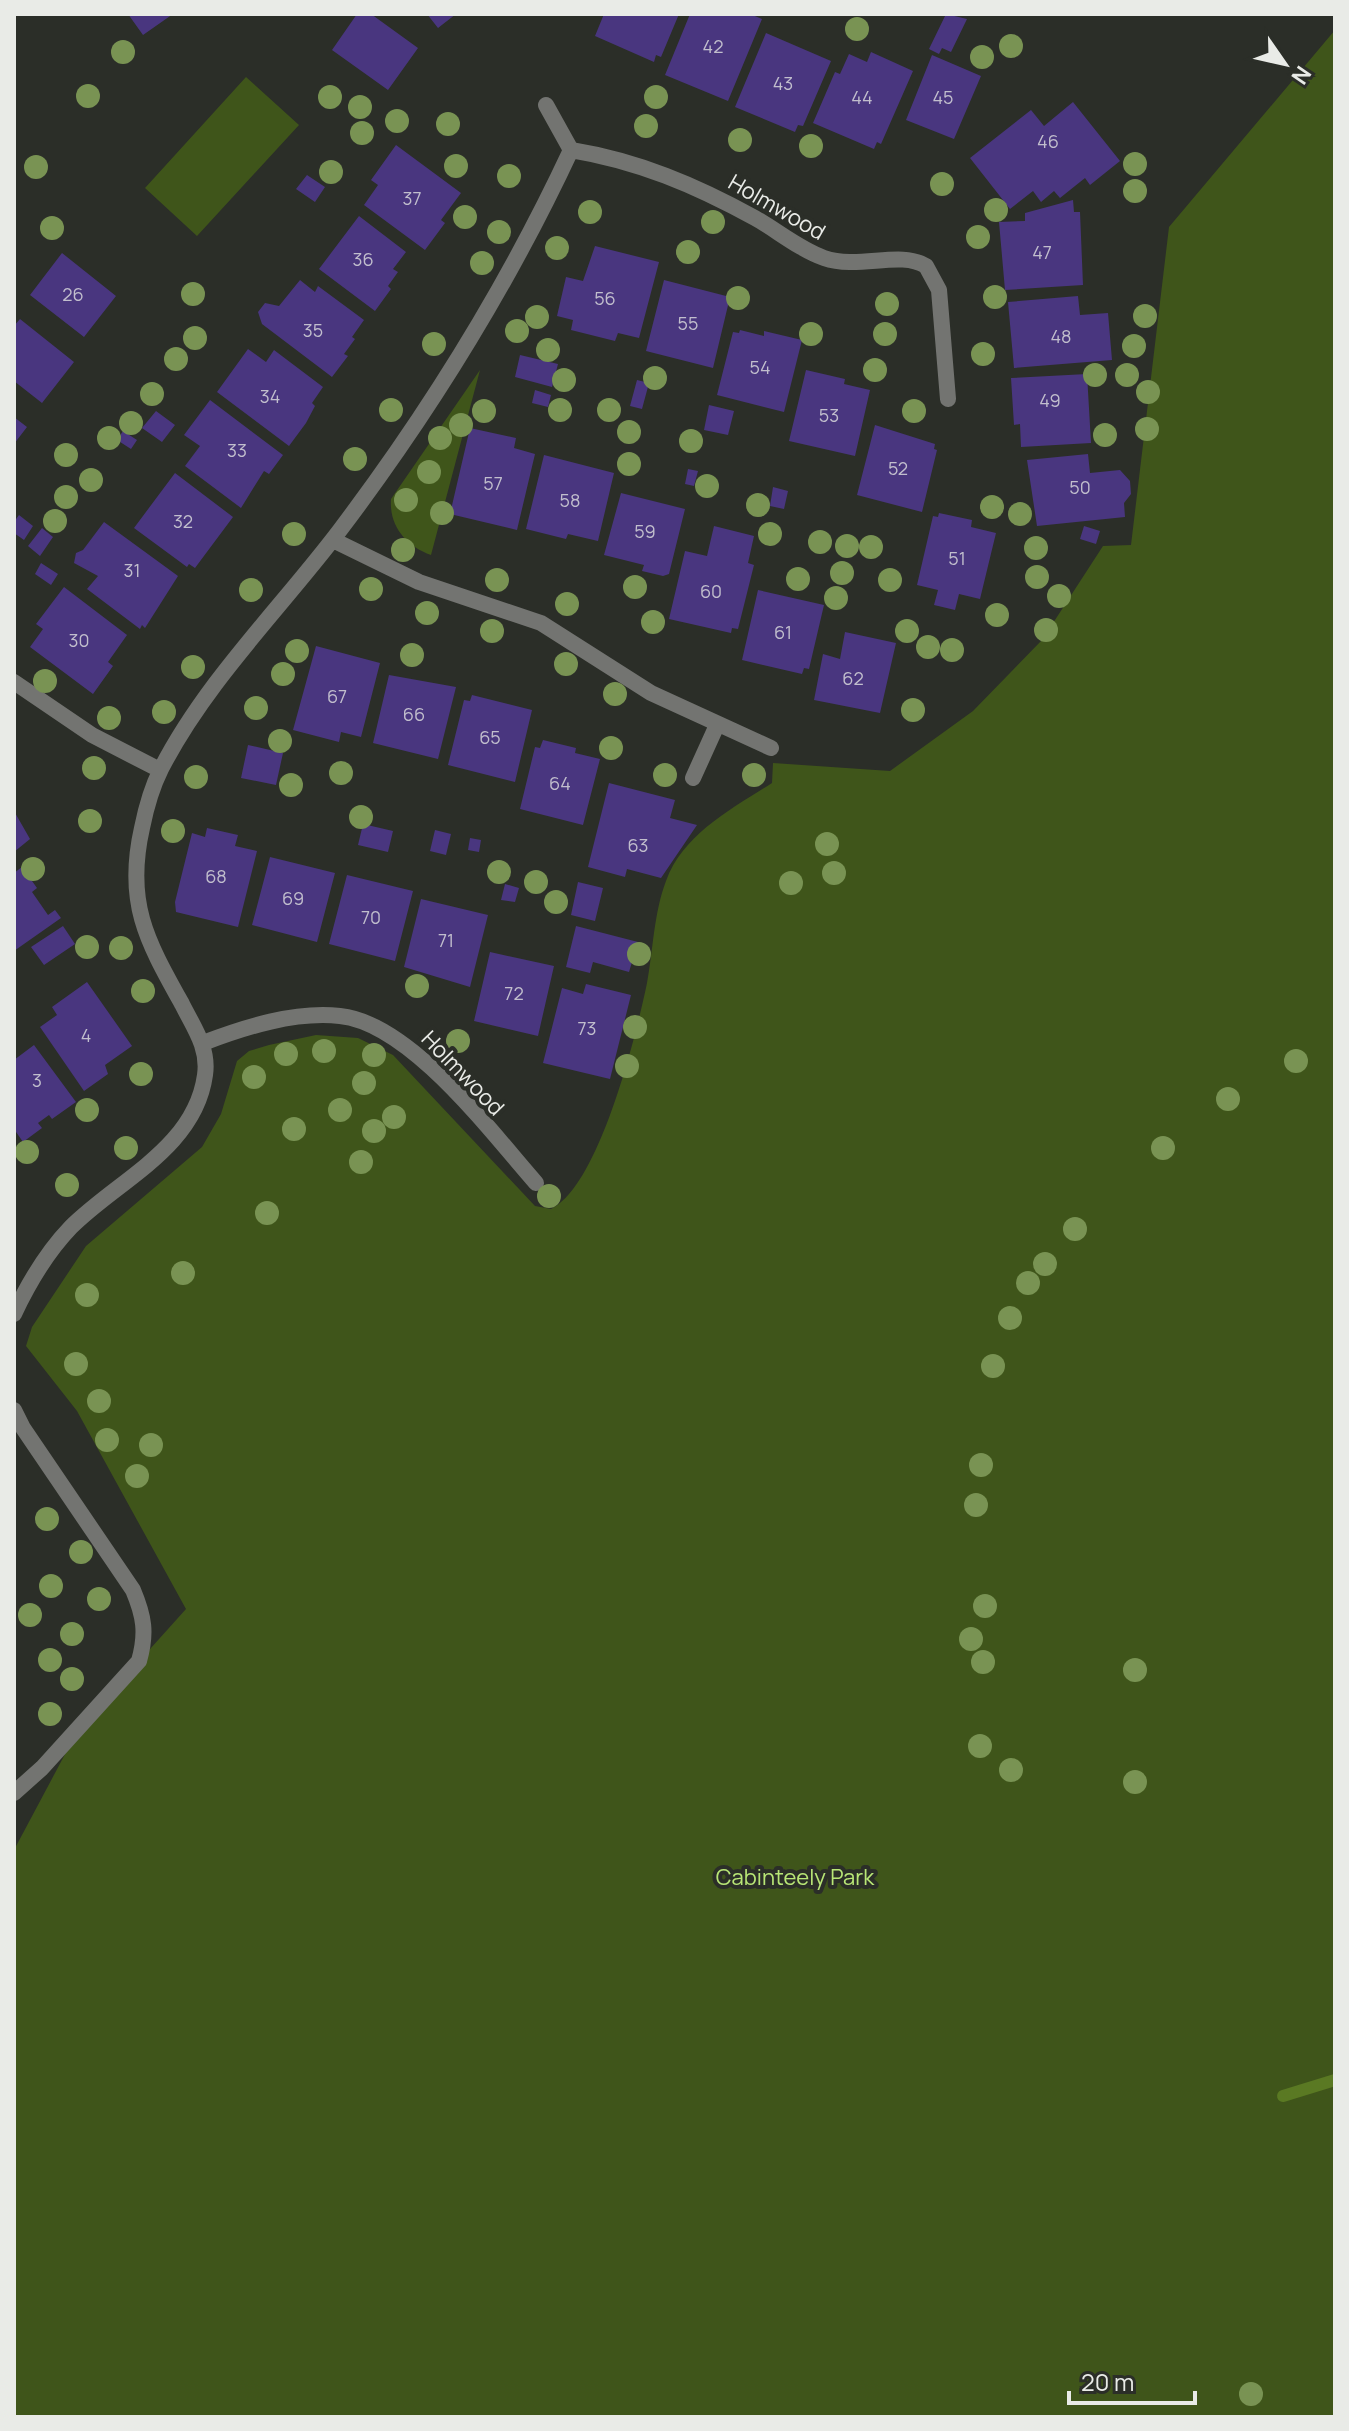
<svg xmlns="http://www.w3.org/2000/svg" width="1349" height="2431" viewBox="0 0 1349 2431" font-family="Manrope,sans-serif">
<style>
.green{fill:#3f551a}
.lines{fill:none;stroke-linecap:round;stroke-linejoin:round}
.stream{stroke:#5a7923;stroke-width:12}
.building{fill:#49367f}
.street{stroke:#737471;stroke-width:16}
.tree{fill:#799353}
.labels{text-anchor:middle;stroke-width:8;stroke-linejoin:round;paint-order:stroke}
.number-label{font-size:18px;fill:#c1becd}
.street-label{font-size:22px;fill:#e9ebe7;stroke:#2b2e28}
.park-label{font-size:22px;fill:#b8e676;stroke:#2b2e28}
</style>
<rect width="100%" height="100%" fill="#2b2e28"/>
<path class="green" d="M 1335,30 L 1335,2417 L 14,2417 L 14,1850 L 79,1728 L 186,1609 L 77,1411 L 26,1346 L 32,1327 L 86,1246 L 202,1147 L 221,1114 L 237,1061 L 249,1051 L 269,1045 L 316,1035 L 358,1038 L 393,1055 L 535,1206 L 551,1209 C 599,1186 636,1036 647,983 C 653,950 654,912 666,881 C 683,834 733,808 772,783 L 773,763 L 890,771 L 973,711 L 1042,640 L 1103,546 L 1131,545 L 1169,227 Z
M 246,77 L 299,125 L 197,236 L 145,188 Z
M 480,370 L 431,555 C 406,546 389,526 391,499 Z"/>
<g class="lines">
<path class="stream" d="M 1283,2096 L 1335,2080"/>
</g>
<path class="building" d="M 128,14 L 173,14 L 143,35 Z
M 357,14 L 371,14 L 418,48 L 388,90 L 332,50 Z
M 427,14 L 456,14 L 438,28 Z
M 604,14 L 679,14 L 661,57 L 656,55 L 654,62 L 595,36 Z
M 690,14 L 750,14 L 762,19 L 728,101 L 665,75 Z
M 946,14 L 967,19 L 951,52 L 942,48 L 939,54 L 929,49 Z
M 766,33 L 831,61 L 803,126 L 798,125 L 795,132 L 735,107 Z
M 871,52 L 913,71 L 881,144 L 877,142 L 874,149 L 813,123 L 835,72 L 840,74 L 849,54 L 867,62 Z
M 932,55 L 981,76 L 954,139 L 906,120 Z
M 1073,102 L 1120,161 L 1090,185 L 1085,178 L 1060,198 L 1054,191 L 1041,202 L 1033,191 L 1010,209 L 970,158 L 1031,110 L 1044,126 Z
M 396,145 L 461,193 L 441,220 L 445,223 L 425,250 L 364,205 L 378,185 L 371,180 Z
M 307,175 L 325,187 L 315,202 L 296,189 Z
M 1073,200 L 1074,212 L 1080,212 L 1083,285 L 1005,290 L 999,222 L 1025,221 L 1025,213 Z
M 359,216 L 406,252 L 393,269 L 398,272 L 388,286 L 391,289 L 375,311 L 319,269 Z
M 595,246 L 659,262 L 639,338 L 618,333 L 615,341 L 571,330 L 573,320 L 557,316 L 566,277 L 583,281 Z
M 62,253 L 116,296 L 84,337 L 30,295 Z
M 300,280 L 315,292 L 318,286 L 364,320 L 352,337 L 355,339 L 344,354 L 348,356 L 332,377 L 262,324 L 258,312 L 265,303 L 279,306 Z
M 664,280 L 730,297 L 713,368 L 646,351 Z
M 1078,296 L 1080,315 L 1108,313 L 1112,360 L 1014,368 L 1008,302 Z
M 20,319 L 74,362 L 42,403 L 14,381 L 14,326 Z
M 740,330 L 764,336 L 764,331 L 802,340 L 784,412 L 717,395 L 733,332 L 739,333 Z
M 248,349 L 266,362 L 274,350 L 323,387 L 312,403 L 315,406 L 306,423 L 289,446 L 217,392 Z
M 520,355 L 558,364 L 552,387 L 515,377 Z
M 806,370 L 845,379 L 844,384 L 870,390 L 855,456 L 789,441 Z
M 1087,374 L 1091,443 L 1021,447 L 1020,424 L 1014,425 L 1011,378 Z
M 637,380 L 649,383 L 642,409 L 630,406 Z
M 535,390 L 551,395 L 548,407 L 532,403 Z
M 210,400 L 283,455 L 269,474 L 264,471 L 241,508 L 185,466 L 200,446 L 184,435 Z
M 709,405 L 734,411 L 728,435 L 704,430 Z
M 156,411 L 175,425 L 162,442 L 142,428 Z
M 14,417 L 27,427 L 14,444 Z
M 875,425 L 935,444 L 934,449 L 937,450 L 922,512 L 857,495 Z
M 470,428 L 516,438 L 514,448 L 535,454 L 517,530 L 450,514 Z
M 123,431 L 137,440 L 131,449 L 117,440 Z
M 1088,454 L 1090,473 L 1120,470 L 1130,481 L 1131,494 L 1124,503 L 1125,517 L 1037,526 L 1027,460 Z
M 544,455 L 614,473 L 598,541 L 568,534 L 566,539 L 526,529 Z
M 688,469 L 698,471 L 694,486 L 685,484 Z
M 175,473 L 233,517 L 195,568 L 189,564 L 187,567 L 134,528 Z
M 773,487 L 788,491 L 784,509 L 770,506 Z
M 621,493 L 685,509 L 669,574 L 663,576 L 642,571 L 644,565 L 604,555 Z
M 939,513 L 972,520 L 971,527 L 996,533 L 980,599 L 959,594 L 955,610 L 934,605 L 938,590 L 917,585 L 933,516 L 938,517 Z
M 19,515 L 33,526 L 24,540 L 14,533 L 14,522 Z
M 104,522 L 178,576 L 145,628 L 142,625 L 140,629 L 87,589 L 98,576 L 74,563 L 76,553 L 83,550 Z
M 714,526 L 754,536 L 748,563 L 754,565 L 738,629 L 732,628 L 731,633 L 669,619 L 685,551 L 707,556 Z
M 1084,526 L 1100,531 L 1096,544 L 1080,539 Z
M 42,528 L 53,537 L 40,556 L 28,546 Z
M 41,563 L 58,574 L 51,585 L 35,574 Z
M 64,587 L 127,635 L 108,662 L 113,666 L 93,694 L 30,647 L 43,629 L 36,624 Z
M 758,590 L 824,605 L 809,669 L 804,668 L 802,674 L 742,660 Z
M 845,632 L 896,643 L 880,713 L 814,700 L 823,654 L 840,659 Z
M 316,646 L 380,663 L 361,737 L 341,732 L 339,742 L 293,730 Z
M 389,675 L 456,687 L 438,759 L 373,743 Z
M 472,695 L 532,710 L 515,782 L 448,765 L 464,700 L 470,701 Z
M 543,740 L 576,748 L 575,753 L 600,759 L 583,825 L 520,809 L 535,747 L 540,748 Z
M 248,745 L 283,753 L 276,785 L 241,778 Z
M 609,783 L 675,800 L 670,818 L 697,825 L 661,878 L 627,869 L 625,877 L 588,867 Z
M 14,811 L 30,839 L 14,852 Z
M 363,824 L 393,831 L 388,852 L 358,845 Z
M 207,828 L 238,835 L 235,846 L 257,851 L 238,927 L 176,912 L 175,902 L 192,833 L 205,837 Z
M 435,830 L 451,834 L 446,855 L 430,851 Z
M 470,838 L 481,840 L 479,852 L 468,850 Z
M 270,857 L 335,873 L 317,942 L 252,925 Z
M 22,867 L 37,888 L 32,892 L 48,915 L 55,910 L 61,918 L 14,951 L 14,873 Z
M 347,875 L 413,891 L 395,961 L 329,944 Z
M 578,882 L 603,888 L 595,921 L 571,915 Z
M 505,884 L 519,888 L 515,902 L 501,900 Z
M 421,899 L 488,915 L 470,987 L 404,967 Z
M 63,926 L 75,944 L 44,965 L 31,947 Z
M 576,926 L 638,942 L 629,972 L 593,962 L 590,973 L 566,967 Z
M 490,952 L 554,966 L 538,1036 L 474,1021 Z
M 87,982 L 132,1046 L 105,1065 L 108,1074 L 84,1091 L 40,1027 L 57,1015 L 52,1007 Z
M 586,984 L 631,995 L 610,1079 L 543,1063 L 562,988 L 583,994 Z
M 34,1045 L 76,1102 L 52,1119 L 49,1115 L 38,1123 L 42,1128 L 23,1142 L 14,1129 L 14,1060 Z"/>
<g class="lines">
<path class="street" d="M 546,105 L 571,150 C 638,161 695,185 755,218 C 778,231 799,249 824,258 C 859,270 900,250 926,266 L 939,290 L 948,399
M 333,540 L 419,582 L 541,623 L 651,693 L 771,748
M 14,682 L 92,735 L 160,770
M 693,778 L 717,725
M 203,1043 C 245,1027 295,1011 340,1016 C 410,1023 491,1132 536,1183
M 14,1314 C 29,1282 46,1253 71,1227 C 118,1180 195,1148 205,1075 C 209,1048 194,1028 182,1004 C 147,941 125,903 142,828 C 146,808 152,787 161,769 C 206,681 281,608 340,530 C 430,411 508,285 571,150
M 14,1410 L 23,1428 L 133,1590 C 144,1616 147,1633 139,1661 L 42,1768 L 14,1793"/>
</g>
<g class="tree">
<circle cx="857" cy="29" r="12"/>
<circle cx="1011" cy="46" r="12"/>
<circle cx="123" cy="52" r="12"/>
<circle cx="982" cy="57" r="12"/>
<circle cx="88" cy="96" r="12"/>
<circle cx="330" cy="97" r="12"/>
<circle cx="656" cy="97" r="12"/>
<circle cx="360" cy="107" r="12"/>
<circle cx="397" cy="121" r="12"/>
<circle cx="448" cy="124" r="12"/>
<circle cx="646" cy="126" r="12"/>
<circle cx="362" cy="133" r="12"/>
<circle cx="740" cy="140" r="12"/>
<circle cx="811" cy="146" r="12"/>
<circle cx="1135" cy="164" r="12"/>
<circle cx="456" cy="166" r="12"/>
<circle cx="36" cy="167" r="12"/>
<circle cx="331" cy="172" r="12"/>
<circle cx="509" cy="176" r="12"/>
<circle cx="942" cy="184" r="12"/>
<circle cx="1135" cy="191" r="12"/>
<circle cx="996" cy="210" r="12"/>
<circle cx="590" cy="212" r="12"/>
<circle cx="465" cy="217" r="12"/>
<circle cx="713" cy="222" r="12"/>
<circle cx="52" cy="228" r="12"/>
<circle cx="499" cy="232" r="12"/>
<circle cx="978" cy="237" r="12"/>
<circle cx="557" cy="248" r="12"/>
<circle cx="688" cy="252" r="12"/>
<circle cx="482" cy="263" r="12"/>
<circle cx="193" cy="294" r="12"/>
<circle cx="995" cy="297" r="12"/>
<circle cx="738" cy="298" r="12"/>
<circle cx="887" cy="304" r="12"/>
<circle cx="1145" cy="316" r="12"/>
<circle cx="537" cy="317" r="12"/>
<circle cx="517" cy="331" r="12"/>
<circle cx="811" cy="334" r="12"/>
<circle cx="885" cy="334" r="12"/>
<circle cx="195" cy="338" r="12"/>
<circle cx="434" cy="344" r="12"/>
<circle cx="1134" cy="346" r="12"/>
<circle cx="548" cy="350" r="12"/>
<circle cx="983" cy="354" r="12"/>
<circle cx="176" cy="359" r="12"/>
<circle cx="875" cy="370" r="12"/>
<circle cx="1095" cy="375" r="12"/>
<circle cx="1127" cy="375" r="12"/>
<circle cx="655" cy="378" r="12"/>
<circle cx="564" cy="380" r="12"/>
<circle cx="1148" cy="392" r="12"/>
<circle cx="152" cy="394" r="12"/>
<circle cx="391" cy="410" r="12"/>
<circle cx="560" cy="410" r="12"/>
<circle cx="609" cy="410" r="12"/>
<circle cx="484" cy="411" r="12"/>
<circle cx="914" cy="411" r="12"/>
<circle cx="131" cy="423" r="12"/>
<circle cx="461" cy="425" r="12"/>
<circle cx="1147" cy="429" r="12"/>
<circle cx="629" cy="432" r="12"/>
<circle cx="1105" cy="435" r="12"/>
<circle cx="109" cy="438" r="12"/>
<circle cx="440" cy="438" r="12"/>
<circle cx="691" cy="441" r="12"/>
<circle cx="66" cy="455" r="12"/>
<circle cx="355" cy="459" r="12"/>
<circle cx="629" cy="464" r="12"/>
<circle cx="429" cy="472" r="12"/>
<circle cx="91" cy="480" r="12"/>
<circle cx="707" cy="486" r="12"/>
<circle cx="66" cy="497" r="12"/>
<circle cx="406" cy="500" r="12"/>
<circle cx="758" cy="505" r="12"/>
<circle cx="992" cy="507" r="12"/>
<circle cx="442" cy="513" r="12"/>
<circle cx="1020" cy="514" r="12"/>
<circle cx="55" cy="521" r="12"/>
<circle cx="294" cy="534" r="12"/>
<circle cx="770" cy="534" r="12"/>
<circle cx="820" cy="542" r="12"/>
<circle cx="847" cy="546" r="12"/>
<circle cx="871" cy="547" r="12"/>
<circle cx="1036" cy="548" r="12"/>
<circle cx="403" cy="550" r="12"/>
<circle cx="842" cy="573" r="12"/>
<circle cx="1037" cy="577" r="12"/>
<circle cx="798" cy="579" r="12"/>
<circle cx="497" cy="580" r="12"/>
<circle cx="890" cy="580" r="12"/>
<circle cx="635" cy="587" r="12"/>
<circle cx="371" cy="589" r="12"/>
<circle cx="251" cy="590" r="12"/>
<circle cx="1059" cy="596" r="12"/>
<circle cx="836" cy="598" r="12"/>
<circle cx="567" cy="604" r="12"/>
<circle cx="427" cy="613" r="12"/>
<circle cx="997" cy="615" r="12"/>
<circle cx="653" cy="622" r="12"/>
<circle cx="1046" cy="630" r="12"/>
<circle cx="492" cy="631" r="12"/>
<circle cx="907" cy="631" r="12"/>
<circle cx="928" cy="647" r="12"/>
<circle cx="952" cy="650" r="12"/>
<circle cx="297" cy="651" r="12"/>
<circle cx="412" cy="655" r="12"/>
<circle cx="566" cy="664" r="12"/>
<circle cx="193" cy="667" r="12"/>
<circle cx="283" cy="674" r="12"/>
<circle cx="45" cy="681" r="12"/>
<circle cx="615" cy="694" r="12"/>
<circle cx="256" cy="708" r="12"/>
<circle cx="913" cy="710" r="12"/>
<circle cx="164" cy="712" r="12"/>
<circle cx="109" cy="718" r="12"/>
<circle cx="280" cy="741" r="12"/>
<circle cx="611" cy="748" r="12"/>
<circle cx="94" cy="768" r="12"/>
<circle cx="341" cy="773" r="12"/>
<circle cx="665" cy="775" r="12"/>
<circle cx="754" cy="775" r="12"/>
<circle cx="196" cy="777" r="12"/>
<circle cx="291" cy="785" r="12"/>
<circle cx="361" cy="817" r="12"/>
<circle cx="90" cy="821" r="12"/>
<circle cx="173" cy="831" r="12"/>
<circle cx="827" cy="844" r="12"/>
<circle cx="33" cy="869" r="12"/>
<circle cx="499" cy="872" r="12"/>
<circle cx="834" cy="873" r="12"/>
<circle cx="536" cy="882" r="12"/>
<circle cx="791" cy="883" r="12"/>
<circle cx="556" cy="902" r="12"/>
<circle cx="87" cy="947" r="12"/>
<circle cx="121" cy="948" r="12"/>
<circle cx="639" cy="954" r="12"/>
<circle cx="417" cy="986" r="12"/>
<circle cx="143" cy="991" r="12"/>
<circle cx="635" cy="1027" r="12"/>
<circle cx="458" cy="1041" r="12"/>
<circle cx="324" cy="1051" r="12"/>
<circle cx="286" cy="1054" r="12"/>
<circle cx="374" cy="1055" r="12"/>
<circle cx="1296" cy="1061" r="12"/>
<circle cx="627" cy="1066" r="12"/>
<circle cx="141" cy="1074" r="12"/>
<circle cx="254" cy="1077" r="12"/>
<circle cx="364" cy="1083" r="12"/>
<circle cx="1228" cy="1099" r="12"/>
<circle cx="87" cy="1110" r="12"/>
<circle cx="340" cy="1110" r="12"/>
<circle cx="394" cy="1117" r="12"/>
<circle cx="294" cy="1129" r="12"/>
<circle cx="374" cy="1131" r="12"/>
<circle cx="126" cy="1148" r="12"/>
<circle cx="1163" cy="1148" r="12"/>
<circle cx="27" cy="1152" r="12"/>
<circle cx="361" cy="1162" r="12"/>
<circle cx="67" cy="1185" r="12"/>
<circle cx="549" cy="1196" r="12"/>
<circle cx="267" cy="1213" r="12"/>
<circle cx="1075" cy="1229" r="12"/>
<circle cx="1045" cy="1264" r="12"/>
<circle cx="183" cy="1273" r="12"/>
<circle cx="1028" cy="1283" r="12"/>
<circle cx="87" cy="1295" r="12"/>
<circle cx="1010" cy="1318" r="12"/>
<circle cx="76" cy="1364" r="12"/>
<circle cx="993" cy="1366" r="12"/>
<circle cx="99" cy="1401" r="12"/>
<circle cx="107" cy="1440" r="12"/>
<circle cx="151" cy="1445" r="12"/>
<circle cx="981" cy="1465" r="12"/>
<circle cx="137" cy="1476" r="12"/>
<circle cx="976" cy="1505" r="12"/>
<circle cx="47" cy="1519" r="12"/>
<circle cx="81" cy="1552" r="12"/>
<circle cx="51" cy="1586" r="12"/>
<circle cx="99" cy="1599" r="12"/>
<circle cx="985" cy="1606" r="12"/>
<circle cx="30" cy="1615" r="12"/>
<circle cx="72" cy="1634" r="12"/>
<circle cx="971" cy="1639" r="12"/>
<circle cx="50" cy="1660" r="12"/>
<circle cx="983" cy="1662" r="12"/>
<circle cx="1135" cy="1670" r="12"/>
<circle cx="72" cy="1679" r="12"/>
<circle cx="50" cy="1714" r="12"/>
<circle cx="980" cy="1746" r="12"/>
<circle cx="1011" cy="1770" r="12"/>
<circle cx="1135" cy="1782" r="12"/>
<circle cx="1251" cy="2394" r="12"/>
</g>
<g class="labels">
<g class="number-label">
<text x="713" y="53">42</text>
<text x="783" y="90">43</text>
<text x="862" y="104">44</text>
<text x="943" y="104">45</text>
<text x="1048" y="148">46</text>
<text x="412" y="205">37</text>
<text x="1042" y="259">47</text>
<text x="363" y="266">36</text>
<text x="73" y="301">26</text>
<text x="605" y="305">56</text>
<text x="688" y="330">55</text>
<text x="313" y="337">35</text>
<text x="1061" y="343">48</text>
<text x="760" y="374">54</text>
<text x="270" y="403">34</text>
<text x="1050" y="407">49</text>
<text x="829" y="422">53</text>
<text x="237" y="457">33</text>
<text x="898" y="475">52</text>
<text x="493" y="490">57</text>
<text x="1080" y="494">50</text>
<text x="570" y="507">58</text>
<text x="183" y="528">32</text>
<text x="645" y="538">59</text>
<text x="957" y="565">51</text>
<text x="132" y="577">31</text>
<text x="711" y="598">60</text>
<text x="783" y="639">61</text>
<text x="79" y="647">30</text>
<text x="853" y="685">62</text>
<text x="337" y="703">67</text>
<text x="414" y="721">66</text>
<text x="490" y="744">65</text>
<text x="560" y="790">64</text>
<text x="638" y="852">63</text>
<text x="216" y="883">68</text>
<text x="293" y="905">69</text>
<text x="371" y="924">70</text>
<text x="446" y="947">71</text>
<text x="514" y="1000">72</text>
<text x="587" y="1035">73</text>
<text x="86" y="1042">4</text>
<text x="37" y="1087">3</text>
</g>
<g class="street-label">
<text transform="translate(777 207) rotate(30)" y="8">Holmwood</text>
<text transform="translate(463 1073) rotate(46)" y="8">Holmwood</text>
</g>
<g class="park-label">
<text x="795" y="1885">Cabinteely Park</text>
</g>
</g>
<rect width="1349" height="2431" fill="none" stroke="#e9ebe7" stroke-width="32"/>
<g transform="translate(1285 64) rotate(124)" stroke="#2b2e28" stroke-width="6" paint-order="stroke">
<path d="M0-6L14 30L0 20L-14 30Z" fill="#e9ebe7"/>
<text y="-12" font-size="22" font-weight="bold" text-anchor="middle" fill="#e9ebe7">N</text>
</g>
<path d="M1069 2391v12h126v-12" fill="none" stroke="#e9ebe7" stroke-width="4"/>
<text x="1081" y="2391" font-size="24" fill="#e9ebe7" stroke="#2b2e28" stroke-width="6" paint-order="stroke">20 m</text>
</svg>
